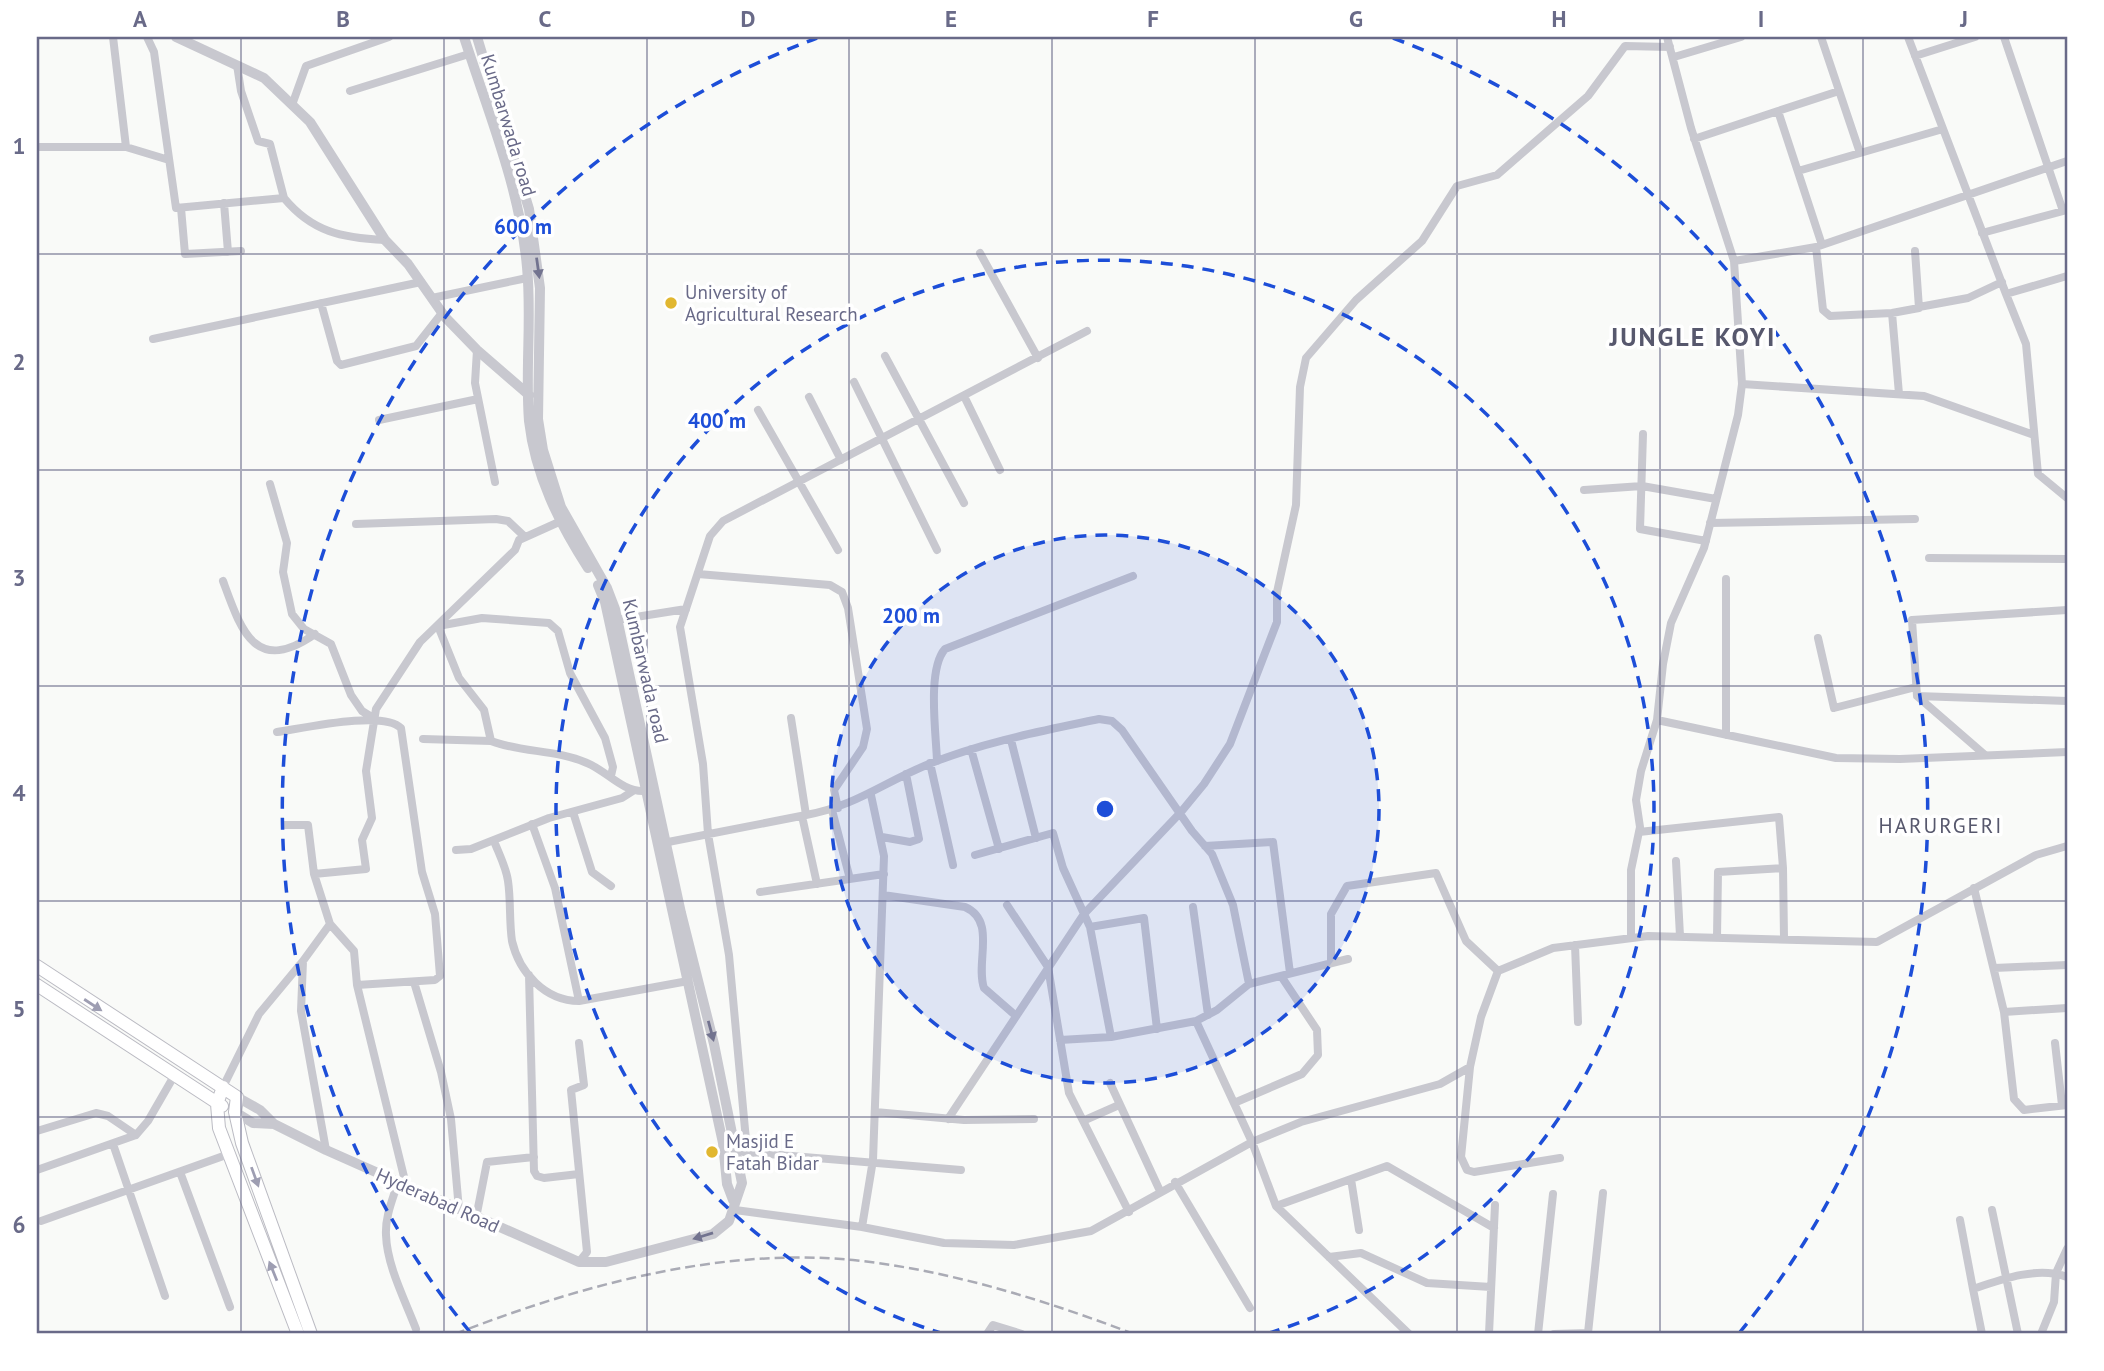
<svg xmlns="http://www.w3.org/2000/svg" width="2104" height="1371" viewBox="0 0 2104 1371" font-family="'PT Sans',sans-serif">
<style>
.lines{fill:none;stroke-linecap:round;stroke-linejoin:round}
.primary-casing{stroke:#bbbbc3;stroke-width:14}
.minor{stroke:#c8c8cf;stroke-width:8}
.tertiary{stroke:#c8c8cf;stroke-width:10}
.primary{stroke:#fff;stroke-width:12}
.rail{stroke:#aaabb5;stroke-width:2.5;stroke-dasharray:10 5;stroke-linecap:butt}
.oneway{fill:#72738f}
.oneway2{fill:#9e9eb2}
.grid{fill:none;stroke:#696a88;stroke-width:2;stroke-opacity:0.55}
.ring{fill:none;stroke:#1d4ed8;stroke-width:3.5;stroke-dasharray:12 9}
.poi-dot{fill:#e1b730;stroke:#fff;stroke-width:2.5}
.labels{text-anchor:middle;stroke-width:7;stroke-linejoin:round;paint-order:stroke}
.street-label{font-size:19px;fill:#696a88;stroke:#fff}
.poi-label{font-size:19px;fill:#696a88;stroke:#fff;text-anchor:start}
.neighbourhood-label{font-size:21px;letter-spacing:2px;fill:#57586d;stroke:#fff}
.district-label{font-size:26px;font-weight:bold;letter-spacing:2px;fill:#57586d;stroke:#fff}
.centre{fill:#1d4ed8;stroke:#fff;stroke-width:3.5}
.ring-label{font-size:21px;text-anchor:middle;font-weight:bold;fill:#1d4ed8;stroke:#fff;stroke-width:7;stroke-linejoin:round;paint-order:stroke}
.neatline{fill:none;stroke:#696a88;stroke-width:2.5}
.grid-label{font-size:23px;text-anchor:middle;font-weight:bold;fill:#696a88}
</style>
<rect width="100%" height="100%" fill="#f9faf8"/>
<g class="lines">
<defs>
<path id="primary" d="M 37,966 L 237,1097 L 235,1112 L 242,1143 L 311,1334
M 37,985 L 222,1106
M 223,1087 L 217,1104 L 219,1128 L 298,1334"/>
</defs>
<use href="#primary" class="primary-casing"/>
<path class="minor" d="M 113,37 L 126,147 L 169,160
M 147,37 L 154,52 L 176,208 L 284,198 C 312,232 342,238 385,240
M 1821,37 L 1860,153
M 1908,37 L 2006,294 L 2067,276
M 2004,37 L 2063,211
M 1915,56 L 1975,37
M 1674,57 L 1741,37
M 237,65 L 241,91 L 258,141 L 270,144 L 284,198
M 350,91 L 469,54
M 292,105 L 306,66 L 389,37
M 1778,111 L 1839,91
M 1694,139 L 1778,111 L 1822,245
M 37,147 L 126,147
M 1798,171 L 1943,129
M 224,203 L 228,252
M 181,208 L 185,254 L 241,251
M 1982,233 L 2067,210
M 1816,247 L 1823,310 L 1830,316 L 1892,313 L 1919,308 L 1915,251
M 980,253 L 1038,358
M 1734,261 L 1816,247 L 2067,161
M 2006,294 L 2026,344 L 2038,474 L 2067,498
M 432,298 L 527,278
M 321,303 L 337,361 L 341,365 L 416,346 L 442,313
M 1919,307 L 1968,298 L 2002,282
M 1892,313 L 1899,394
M 153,339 L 421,282
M 477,350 L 475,383 L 495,482
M 885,356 L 964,503
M 854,382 L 937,550
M 1742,384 L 1924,396 L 2034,435
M 964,396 L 1000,470
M 809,397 L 841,460
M 758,410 L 838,550
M 379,420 L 478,399
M 1643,434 L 1640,529 L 1706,541
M 270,484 L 287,543 L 283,572 L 292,614 L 304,629 L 331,644 L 351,695 L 362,711 L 375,719
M 1584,490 L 1642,486 L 1716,499
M 1710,523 L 1915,519
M 356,524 L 496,519 L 508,521 L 525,537
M 1929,558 L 2067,559
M 698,574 L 830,585 L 842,592 L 848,608 L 867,729 L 863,747 L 834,790 L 838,808
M 223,581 C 241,630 255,676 315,634
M 617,620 L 686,609
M 438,626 L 459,678 L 484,710 L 491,741 C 522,753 556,749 587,763 C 607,771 622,792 644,791
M 438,626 L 482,618 L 549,623 L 558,631 L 570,673 L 605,738 L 613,767 L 611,776
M 1818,638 L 1834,708 L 1916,687
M 1917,696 L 2067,701
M 1657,720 L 1836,758 L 1900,759 L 2067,752
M 277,732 C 304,728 383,710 401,728 L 422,872 L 435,914 L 440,976 L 435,980 L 357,985 L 406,1185
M 1726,735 L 1726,579
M 423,739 L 491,741
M 1011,740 L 1036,838
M 971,749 L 999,849
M 1985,755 L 1917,696 L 1912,620 L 2067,610
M 937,761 C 936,733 927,669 945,649 L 1133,576
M 930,763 L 953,865
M 832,810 L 850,879
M 573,812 L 592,872 L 611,886
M 806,815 C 856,806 884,782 929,764 C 983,742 1042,731 1099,719 L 1112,721 L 1122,730 L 1192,831 L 1212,854 L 1233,905 L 1249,984 L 1217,1010 L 1196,1021 L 1252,1142 L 1276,1206 L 1409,1334
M 802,816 L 817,884
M 532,824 L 555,888 L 579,1001
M 285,825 L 308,825 L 314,874
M 1639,832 L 1779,817 L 1783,868 L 1718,872 L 1717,937
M 882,837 L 910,842 L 919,839 L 906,774
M 494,841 C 499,854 506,867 508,881 C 511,901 509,921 512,941 C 519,972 545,1001 579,1001 L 688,981
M 663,843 L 806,815 L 791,718
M 1205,846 L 1273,842 L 1290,973
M 456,850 L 471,849 L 549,818 L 622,798 L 633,791
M 975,855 L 1053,833 L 1063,868 L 1090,927 L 1144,918 L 1157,1029
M 1676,861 L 1680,936
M 1783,868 L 1784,938
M 1974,888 L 2004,1012 L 2014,1099 L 2024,1110 L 2067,1105
M 760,892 L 884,874
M 883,895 L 965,907 C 997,921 975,962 984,988 L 1015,1015
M 1007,905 L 1048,967 L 1069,1093 L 1129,1212
M 1193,907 L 1208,1015
M 330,924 L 354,951 L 357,985
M 1090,927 L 1111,1037 L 1196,1021
M 1631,938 L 1631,870 L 1640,827 L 1636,800 L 1641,771 L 1657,720 L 1663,664 L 1671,623 L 1704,548 L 1738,415 L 1742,384 L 1734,261 L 1691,128 L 1667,37
M 1575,945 L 1578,1022
M 1331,963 L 1331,914 L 1347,886 L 1436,873 L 1466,941 L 1498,971
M 1994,968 L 2067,965
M 529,975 L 534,1171 L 537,1176 L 544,1178 L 579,1174
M 414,982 L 441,1072 L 451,1119 L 459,1210
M 1249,984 L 1348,959
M 2004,1012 L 2067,1008
M 1060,1040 L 1111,1037
M 2055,1043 L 2062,1105
M 1470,1067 L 1461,1157 L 1467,1170 L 1474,1172 L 1560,1158
M 1110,1083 L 1160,1191
M 223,1087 L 259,1014 L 303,961
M 1234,1103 L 1302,1074 L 1318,1055 L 1317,1030 L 1281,976
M 875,1112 L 964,1120 L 1034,1119
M 948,1119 L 1084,914 L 1181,812 L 1204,784 L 1230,744 L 1277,622 L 1277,592 L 1296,505 L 1300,387 L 1306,358 L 1356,300 L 1422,241 L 1457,186 L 1497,175 L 1588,96 L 1625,46 L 1670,47
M 1085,1120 L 1119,1105
M 37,1131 L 96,1113 L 108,1116 L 136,1135
M 113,1144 L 165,1296
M 326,1150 L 301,1011 L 303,961 L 330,924 L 314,874 L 366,869 L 362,840 L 372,818 L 366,771 L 376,709 L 420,642 L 515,550 L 519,540 L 559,522
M 747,1151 L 729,955 L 708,834 L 703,764 L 680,627 L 710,536 L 723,521 L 1087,331
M 744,1152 L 961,1170
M 37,1170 L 136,1135 L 148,1121 L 174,1076
M 180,1172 L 230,1307
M 1351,1179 L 1359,1230
M 398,1182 C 393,1199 385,1216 386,1235 C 387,1266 405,1300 416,1329
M 1175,1182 L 1250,1308
M 1276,1206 L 1387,1166 L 1494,1228
M 735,1210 L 862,1227 L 944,1243 L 1014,1245 L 1091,1231 L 1252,1142 L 1301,1122 L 1440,1084 L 1470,1067 L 1481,1017 L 1498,971 L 1553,948 L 1648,936 L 1877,942 L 2036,855 L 2067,846
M 1992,1210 L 2018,1334
M 476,1218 L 487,1162 L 534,1157
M 1960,1220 L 1973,1289 C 2002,1279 2038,1266 2067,1277
M 41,1221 L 229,1154
M 862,1227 L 873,1160 L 884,856 L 871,795
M 1329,1257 L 1361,1253 L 1427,1283 L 1491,1287
M 579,1262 L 587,1252 L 571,1090 L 584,1085 L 579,1043
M 1973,1289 L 1982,1334
M 987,1334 L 993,1325 L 1022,1334
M 1489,1334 L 1495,1205
M 1538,1334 L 1553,1194
M 1554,1334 L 1588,1333 L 1603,1193
M 2041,1334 L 2054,1302 L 2056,1273 L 2067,1249"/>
<path class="tertiary" d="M 176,37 L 264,78 L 310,122 L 385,240 L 408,264 L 445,317 L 477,350 L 529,395
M 464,37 C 488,112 520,188 527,267 C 532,318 525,370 529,421 C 535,475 559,523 588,568
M 598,585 L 605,602 L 723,1143 L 727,1184 L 733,1200
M 237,1097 L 260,1110 L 274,1124 L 326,1150 L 579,1262 L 606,1262 L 713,1234 L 729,1221 L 742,1183 L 714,1044 L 681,913 L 615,609 L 607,588 L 561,507 L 543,450 L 538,419 L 540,288 L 529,209 L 477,37
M 235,1112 L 253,1123 L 274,1124"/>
<use href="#primary" class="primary"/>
<path class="rail" d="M 455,1334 C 578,1286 719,1247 853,1260 C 949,1270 1044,1300 1134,1334"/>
</g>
<defs><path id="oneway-solid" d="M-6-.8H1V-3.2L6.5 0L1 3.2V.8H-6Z" transform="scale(1.75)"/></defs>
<g class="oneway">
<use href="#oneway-solid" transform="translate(538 268) rotate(82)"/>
<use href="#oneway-solid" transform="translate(711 1031) rotate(75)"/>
<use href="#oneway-solid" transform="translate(703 1236) rotate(163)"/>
</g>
<g class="oneway2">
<use href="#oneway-solid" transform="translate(93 1005) rotate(33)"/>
<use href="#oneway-solid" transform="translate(255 1177) rotate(70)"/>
<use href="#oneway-solid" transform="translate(273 1271) rotate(-112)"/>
</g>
<path class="grid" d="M 241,37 L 241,1334M 444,37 L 444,1334M 647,37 L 647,1334M 849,37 L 849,1334M 1052,37 L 1052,1334M 1255,37 L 1255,1334M 1457,37 L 1457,1334M 1660,37 L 1660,1334M 1863,37 L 1863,1334M 37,254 L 2067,254M 37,470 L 2067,470M 37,686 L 2067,686M 37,901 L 2067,901M 37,1117 L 2067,1117"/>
<circle cx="1105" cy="809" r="274" fill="#1d4ed8" fill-opacity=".12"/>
<g class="ring">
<circle cx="1105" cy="809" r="274"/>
<path d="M944 1334A549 549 0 1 1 1266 1334"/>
<path d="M470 1332A823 823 0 0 1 817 38M1393 38A823 823 0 0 1 1740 1332"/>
</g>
<g class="poi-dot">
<circle cx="671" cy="303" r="7"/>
<circle cx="712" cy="1152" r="7"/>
</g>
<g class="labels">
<g class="street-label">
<text transform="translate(509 125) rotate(73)" y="7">Kumbarwada road</text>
<text transform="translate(646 671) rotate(77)" y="7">Kumbarwada road</text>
<text transform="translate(438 1200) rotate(24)" y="7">Hyderabad Road</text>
</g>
<g class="poi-label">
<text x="685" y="299">University of<tspan x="685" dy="22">Agricultural Research</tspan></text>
<text x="726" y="1148">Masjid E<tspan x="726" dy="22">Fatah Bidar</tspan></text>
</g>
<g class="neighbourhood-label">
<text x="1941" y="833">HARURGERI</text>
</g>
<g class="district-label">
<text x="1693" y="346">JUNGLE KOYI</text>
</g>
</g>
<circle cx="1105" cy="809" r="10" class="centre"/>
<g class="ring-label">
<text x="523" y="234">600 m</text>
<text x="717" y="428">400 m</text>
<text x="911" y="623">200 m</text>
</g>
<rect width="2104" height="1371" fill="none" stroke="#ffffff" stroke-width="77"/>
<rect x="38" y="38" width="2028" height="1294" class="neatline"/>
<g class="grid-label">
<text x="140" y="27">A</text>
<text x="343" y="27">B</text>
<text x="545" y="27">C</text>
<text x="748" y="27">D</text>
<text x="951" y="27">E</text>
<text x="1153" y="27">F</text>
<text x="1356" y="27">G</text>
<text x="1559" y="27">H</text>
<text x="1761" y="27">I</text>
<text x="1964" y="27">J</text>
<text x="19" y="154">1</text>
<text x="19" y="370">2</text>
<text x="19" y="586">3</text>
<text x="19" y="801">4</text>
<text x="19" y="1017">5</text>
<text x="19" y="1233">6</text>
</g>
</svg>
